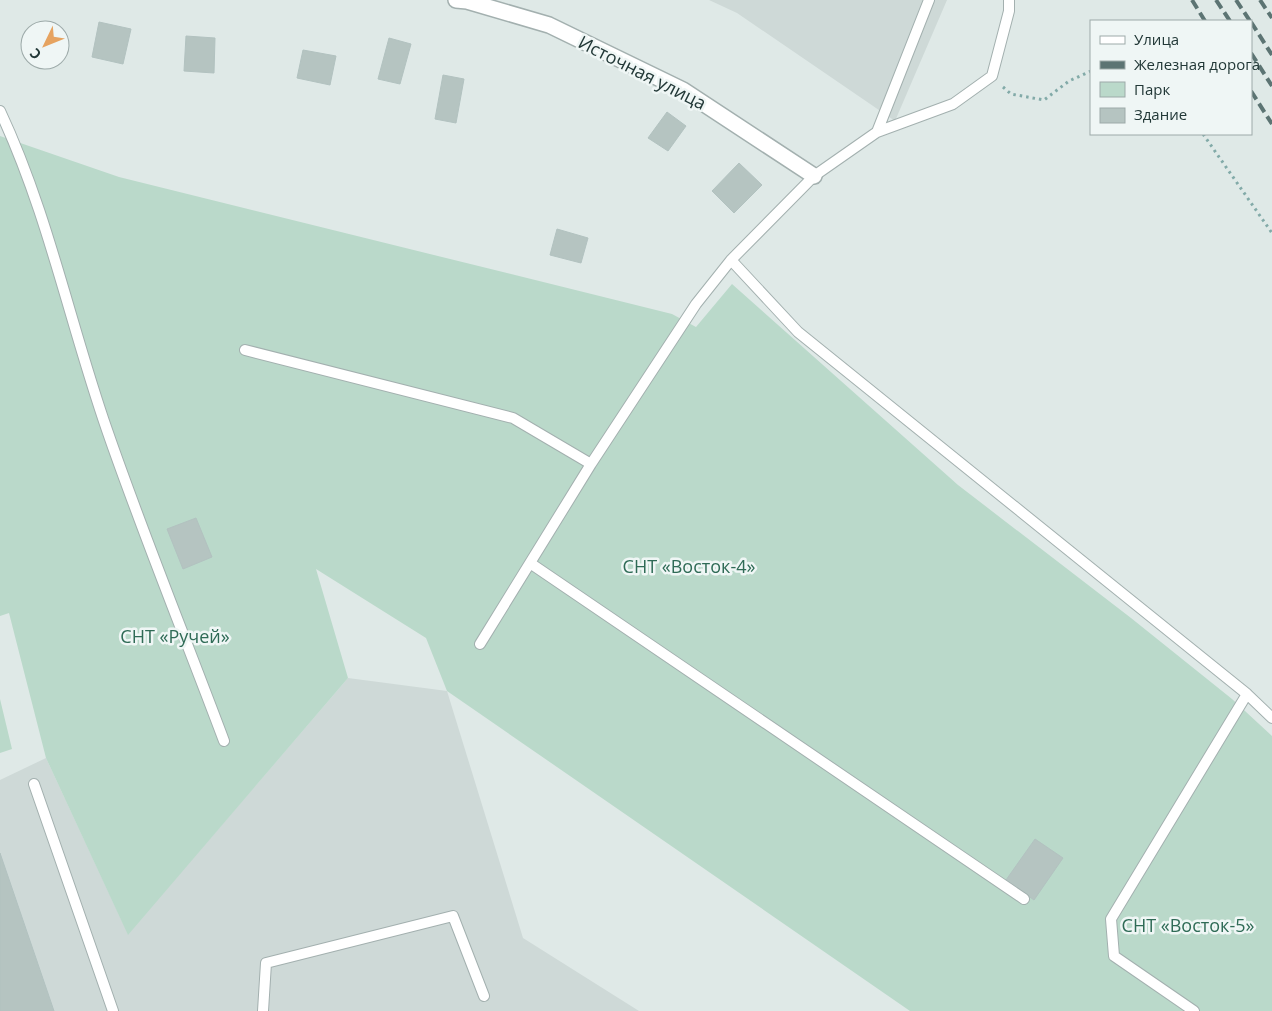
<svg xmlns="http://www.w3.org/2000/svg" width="1272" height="1011" viewBox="0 0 1272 1011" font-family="'Open Sans',sans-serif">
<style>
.built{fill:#ced9d7}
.green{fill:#bad9ca}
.building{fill:#b5c4c1;stroke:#b2c2c0}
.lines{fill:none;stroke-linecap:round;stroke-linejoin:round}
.lane-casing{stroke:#a3b0af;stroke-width:12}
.street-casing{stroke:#a3b0af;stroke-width:18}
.path{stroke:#82aaa8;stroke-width:3;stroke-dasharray:2.5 4;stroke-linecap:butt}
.lane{stroke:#fff;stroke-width:10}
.street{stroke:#fff;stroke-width:15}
.rail{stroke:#5c7473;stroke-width:4;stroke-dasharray:10 5;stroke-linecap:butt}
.labels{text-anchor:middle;stroke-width:5;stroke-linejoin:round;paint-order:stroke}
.street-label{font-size:18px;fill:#223837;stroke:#eff6f5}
.park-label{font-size:18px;fill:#2f6b56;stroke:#eff6f5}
</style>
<rect width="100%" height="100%" fill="#dfe9e7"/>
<path class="built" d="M 709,0 L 947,0 L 895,121 L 737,13 Z
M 348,678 L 447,691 L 523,938 L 639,1011 L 0,1011 L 0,780 L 46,758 L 128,934 Z"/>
<path class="green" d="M 0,136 L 119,177 L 672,314 L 696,327 L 732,284 L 958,485 L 1131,618 L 1232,699 L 1272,736 L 1272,1011 L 910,1011 L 447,691 L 426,638 L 316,569 L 348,678 L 128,935 L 46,758 L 9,613 L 0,616 Z
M 0,699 L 12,749 L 0,753 Z"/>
<path class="building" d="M 99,22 L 131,29 L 123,64 L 92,57 Z
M 186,36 L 215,38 L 214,73 L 184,71 Z
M 389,38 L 411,44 L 400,84 L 378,79 Z
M 303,50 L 336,56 L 330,85 L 297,78 Z
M 443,75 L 464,79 L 456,123 L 435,119 Z
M 667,112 L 686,126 L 668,151 L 648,138 Z
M 739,163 L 762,185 L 734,213 L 712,191 Z
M 557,229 L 588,238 L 581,263 L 550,255 Z
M 196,518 L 212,557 L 183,569 L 167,529 Z
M 1035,839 L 1063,858 L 1034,900 L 1006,880 Z
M 0,853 L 54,1011 L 0,1011 Z"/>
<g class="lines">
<defs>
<path id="lane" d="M 0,111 C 48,213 70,324 107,430 C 143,534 185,637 224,741
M 877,132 L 953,104 L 992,76 L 1009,11 L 1009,0
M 731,260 L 798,332 L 1247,694 L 1272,718
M 245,350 L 513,418 L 591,464
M 530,563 L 1024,899
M 480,644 L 591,464 L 696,304 L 731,260 L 814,176 L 877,132 L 929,0
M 34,784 L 113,1011
M 263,1011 L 266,963 L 453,916 L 484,996
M 1194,1011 L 1114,956 L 1111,919 L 1247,694"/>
<path id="street" d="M 456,0 L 467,1 L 549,25 L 683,90 L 814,176"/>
</defs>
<use href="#lane" class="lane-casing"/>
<use href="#street" class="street-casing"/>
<path class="path" d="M 1003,87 L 1011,94 L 1044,100 L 1069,81 L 1091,71
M 1203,134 L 1272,233"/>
<use href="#lane" class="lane"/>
<use href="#street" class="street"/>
<path class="rail" d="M 1192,0 L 1205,21
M 1216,0 L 1230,21
M 1236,0 L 1250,21
M 1260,0 L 1272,18
M 1251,22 L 1272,55
M 1251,53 L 1272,86
M 1251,91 L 1272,124"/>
</g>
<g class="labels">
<g class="street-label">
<text transform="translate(642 73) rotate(27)" y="6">Источная улица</text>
</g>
<g class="park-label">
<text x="689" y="573">СНТ «Восток-4»</text>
<text x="175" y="643">СНТ «Ручей»</text>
<text x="1188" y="932">СНТ «Восток-5»</text>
</g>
</g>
<rect x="1090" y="20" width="162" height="115" fill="#eff6f5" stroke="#9daaa9"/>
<rect x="1100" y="36" width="25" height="8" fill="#ffffff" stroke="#9daaa9"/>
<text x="1134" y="45" font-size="15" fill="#223837">Улица</text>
<rect x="1100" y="61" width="25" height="8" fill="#5c7473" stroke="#9daaa9"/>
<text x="1134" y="70" font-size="15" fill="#223837">Железная дорога</text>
<rect x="1100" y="82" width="25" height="15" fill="#bad9ca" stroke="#9daaa9"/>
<text x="1134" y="95" font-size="15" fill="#223837">Парк</text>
<rect x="1100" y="108" width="25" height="15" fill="#b5c4c1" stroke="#9daaa9"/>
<text x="1134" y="120" font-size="15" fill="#223837">Здание</text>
<g transform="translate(45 45) rotate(227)"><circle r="24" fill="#eff6f5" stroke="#9daaa9"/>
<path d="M0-4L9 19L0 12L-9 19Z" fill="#e6a360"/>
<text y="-8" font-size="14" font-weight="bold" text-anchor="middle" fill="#223837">С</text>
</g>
</svg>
